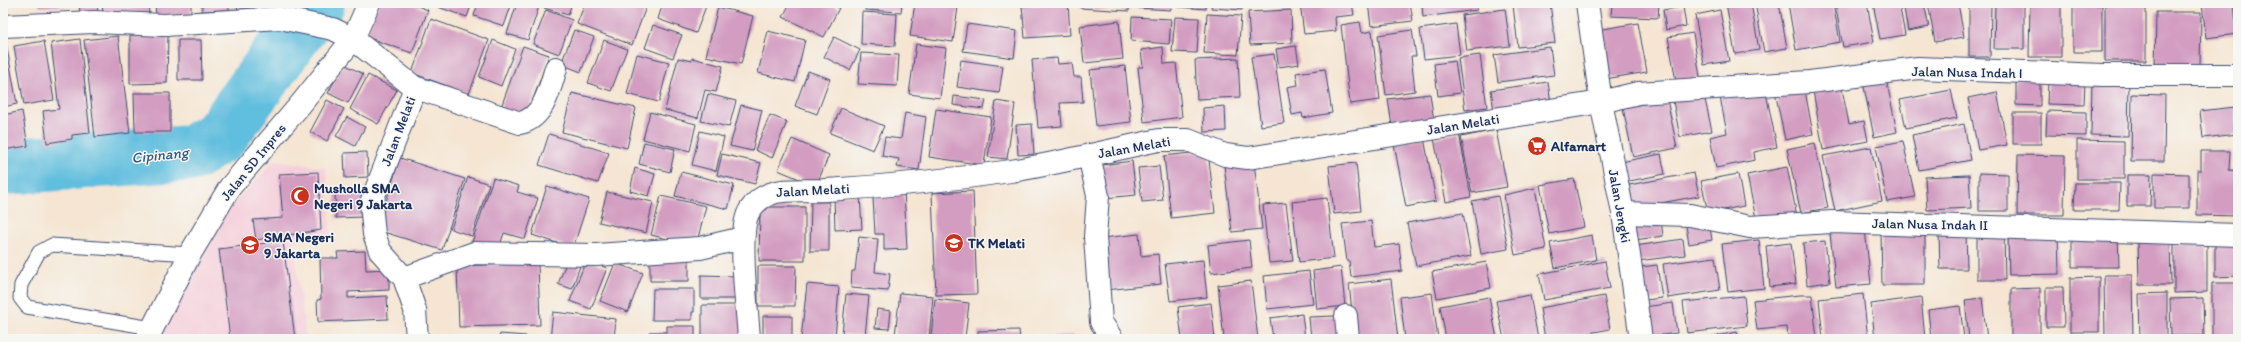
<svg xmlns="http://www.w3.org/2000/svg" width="2241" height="342" viewBox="0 0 2241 342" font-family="Itim,sans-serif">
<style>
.built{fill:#f5cfdb}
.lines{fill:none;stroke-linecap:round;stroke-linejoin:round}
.river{stroke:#60bede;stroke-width:56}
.building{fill:#d39dc1}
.service-casing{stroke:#3c4a6f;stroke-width:15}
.minor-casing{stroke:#3c4a6f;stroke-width:24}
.tertiary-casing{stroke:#3c4a6f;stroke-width:24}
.service{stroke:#fff;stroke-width:13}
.minor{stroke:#fff;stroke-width:22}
.tertiary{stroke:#fff;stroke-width:22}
.labels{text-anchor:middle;stroke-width:3;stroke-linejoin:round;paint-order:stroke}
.street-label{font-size:14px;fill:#1b2f5e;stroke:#f6f6f2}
.poi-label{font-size:14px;font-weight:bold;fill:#1b2f5e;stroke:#f6f6f2;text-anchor:start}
.water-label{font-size:15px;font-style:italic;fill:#305a84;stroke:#f6f6f2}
</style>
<rect width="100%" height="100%" fill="#f6f6f2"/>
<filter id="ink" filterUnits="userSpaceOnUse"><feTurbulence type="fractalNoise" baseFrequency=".025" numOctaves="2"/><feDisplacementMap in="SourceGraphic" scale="8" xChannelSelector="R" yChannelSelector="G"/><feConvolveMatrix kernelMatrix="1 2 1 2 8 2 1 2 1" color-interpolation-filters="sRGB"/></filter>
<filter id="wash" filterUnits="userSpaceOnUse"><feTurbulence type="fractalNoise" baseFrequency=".012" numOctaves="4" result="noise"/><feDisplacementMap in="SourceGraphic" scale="16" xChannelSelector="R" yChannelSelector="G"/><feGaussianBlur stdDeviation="0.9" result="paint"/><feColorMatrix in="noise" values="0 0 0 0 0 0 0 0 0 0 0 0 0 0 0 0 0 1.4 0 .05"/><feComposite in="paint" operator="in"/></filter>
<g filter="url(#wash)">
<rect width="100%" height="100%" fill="#f5e5d2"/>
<path class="built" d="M 275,160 L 326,168 L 331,238 L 293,241 L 306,339 L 158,339 L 222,216 Z"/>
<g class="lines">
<path class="river" d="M 3,167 L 192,153 L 220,136 L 317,3"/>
</g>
<g id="blocks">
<path class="building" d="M 39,3 L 74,3 L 75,6 L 39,7 Z
M 79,3 L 97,3 L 98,12 L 80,13 Z
M 102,3 L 148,3 L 149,13 L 103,15 Z
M 155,3 L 191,3 L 191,14 L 156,16 Z
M 202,3 L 229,3 L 229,10 L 202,11 Z
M 237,3 L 269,3 L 269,12 L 238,14 Z
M 379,3 L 409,3 L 428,10 L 412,53 L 366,37 Z
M 436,3 L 472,3 L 467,17 L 435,6 Z
M 478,3 L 512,3 L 504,26 L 474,16 Z
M 517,3 L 540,3 L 528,40 L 507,34 Z
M 545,3 L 572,3 L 568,15 L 544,8 Z
M 585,3 L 635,3 L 646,7 L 632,45 L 577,24 Z
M 663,3 L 698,3 L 706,6 L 696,33 L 658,19 Z
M 790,3 L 828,3 L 839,8 L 824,37 L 783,17 Z
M 865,3 L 902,3 L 901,12 L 865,10 Z
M 915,3 L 958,7 L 953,42 L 910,36 Z
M 1068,3 L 1070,35 L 1025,38 L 1022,6 Z
M 1080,3 L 1129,3 L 1129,11 L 1080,8 Z
M 1138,3 L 1172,3 L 1171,10 L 1138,8 Z
M 1178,3 L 1206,3 L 1206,9 L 1178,7 Z
M 1212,3 L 1242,3 L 1242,10 L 1211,8 Z
M 1300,3 L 1352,3 L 1354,15 L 1335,17 L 1336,31 L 1304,34 Z
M 1368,3 L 1410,3 L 1413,21 L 1371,26 Z
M 1422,3 L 1476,3 L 1477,10 L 1423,17 Z
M 1525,3 L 1550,3 L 1555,43 L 1518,47 L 1513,5 Z
M 1612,3 L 1659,3 L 1658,18 L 1611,16 Z
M 1726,3 L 1751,3 L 1759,50 L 1735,54 Z
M 1755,3 L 1779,3 L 1787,48 L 1764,52 Z
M 1788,3 L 1833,3 L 1840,42 L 1796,50 Z
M 1835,3 L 1867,3 L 1874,42 L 1843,47 Z
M 1873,3 L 1899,3 L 1905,35 L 1880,39 Z
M 1903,3 L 1924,3 L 1929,27 L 1908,31 Z
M 1928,3 L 1958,3 L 1964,37 L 1935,42 Z
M 1969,3 L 1991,3 L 1990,57 L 1969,57 Z
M 1995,3 L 2024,3 L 2024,49 L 1994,49 Z
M 2030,3 L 2061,3 L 2061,57 L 2029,57 Z
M 2105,3 L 2146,3 L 2146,61 L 2105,61 Z
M 2202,3 L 2234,3 L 2237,34 L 2206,38 Z
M 2073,5 L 2102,5 L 2102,52 L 2073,52 Z
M 718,7 L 753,16 L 741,64 L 706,56 Z
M 1683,7 L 1686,26 L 1666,30 L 1663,10 Z
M 1505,9 L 1510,46 L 1467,51 L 1462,15 Z
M 546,10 L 572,20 L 559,54 L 533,44 Z
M 1291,10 L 1292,43 L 1250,45 L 1248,12 Z
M 1720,10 L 1729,61 L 1704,65 L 1695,15 Z
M 862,12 L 897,14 L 895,46 L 861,44 Z
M 2156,12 L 2201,12 L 2200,68 L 2155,68 Z
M 1207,14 L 1241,16 L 1238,55 L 1204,53 Z
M 1132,17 L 1171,19 L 1169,44 L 1131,41 Z
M 1175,17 L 1199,18 L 1197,53 L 1172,52 Z
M 431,19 L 489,40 L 469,94 L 412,73 Z
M 1119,21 L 1123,59 L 1084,63 L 1080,26 Z
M 1360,22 L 1362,33 L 1372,31 L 1380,100 L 1350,104 L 1341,25 Z
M 1638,23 L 1647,72 L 1605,79 L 1597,30 Z
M 967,24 L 1017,31 L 1014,58 L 963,51 Z
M 1456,24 L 1460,55 L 1424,59 L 1420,29 Z
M 653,25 L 682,35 L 673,58 L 645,48 Z
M 574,30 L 594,37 L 581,72 L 561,64 Z
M 1412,30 L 1416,56 L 1411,56 L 1415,91 L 1386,95 L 1378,35 Z
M 768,31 L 805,40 L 795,82 L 758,73 Z
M 1693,33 L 1700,77 L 1676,81 L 1668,37 Z
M 130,34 L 168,34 L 167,83 L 130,84 Z
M 118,36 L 130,133 L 95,137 L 84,40 Z
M 3,37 L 5,37 L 17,104 L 3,107 Z
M 834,37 L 860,50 L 850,70 L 824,57 Z
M 80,39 L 90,133 L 72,135 L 72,139 L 47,143 L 43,111 L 59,109 L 51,43 Z
M 178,40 L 201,40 L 202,80 L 178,80 Z
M 493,40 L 515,49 L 501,86 L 479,77 Z
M 604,40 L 627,49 L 611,91 L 588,83 Z
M 44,41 L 54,100 L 24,105 L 14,46 Z
M 916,44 L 946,48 L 940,98 L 909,94 Z
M 523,46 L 549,55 L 526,119 L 500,110 Z
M 1296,46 L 1299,64 L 1279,67 L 1276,49 Z
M 1163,47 L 1164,64 L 1176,63 L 1182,117 L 1144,122 L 1138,67 L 1143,67 L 1141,50 Z
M 1550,47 L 1554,75 L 1498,82 L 1494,55 Z
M 861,53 L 899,55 L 897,86 L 858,84 Z
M 637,54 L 669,62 L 659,102 L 627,94 Z
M 1274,54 L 1284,123 L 1261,126 L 1251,57 Z
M 1480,55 L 1487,107 L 1465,110 L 1458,58 Z
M 678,58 L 692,61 L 692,58 L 723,66 L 716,92 L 705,90 L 698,118 L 665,110 Z
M 1057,58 L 1058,64 L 1072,63 L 1074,77 L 1081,77 L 1083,102 L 1060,103 L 1062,126 L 1038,128 L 1032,60 Z
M 1238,58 L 1240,97 L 1197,99 L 1195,60 Z
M 961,60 L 1003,66 L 999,93 L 957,87 Z
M 1455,61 L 1460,93 L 1438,96 L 1434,64 Z
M 344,64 L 363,74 L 348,103 L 328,93 Z
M 1125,66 L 1131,122 L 1096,126 L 1090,70 Z
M 1325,69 L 1332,113 L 1303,118 L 1302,113 L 1292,115 L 1287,87 L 1298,85 L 1296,73 Z
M 808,71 L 830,79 L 817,114 L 795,106 Z
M 368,75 L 397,90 L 378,124 L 350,109 Z
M 1886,78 L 1897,132 L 1874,137 L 1863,82 Z
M 2016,79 L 2040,79 L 2040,106 L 2016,105 Z
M 2048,80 L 2085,81 L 2084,105 L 2047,104 Z
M 2092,81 L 2129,81 L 2128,136 L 2091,135 Z
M 1548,82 L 1551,103 L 1494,111 L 1491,90 Z
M 1841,84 L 1849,124 L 1864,121 L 1868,141 L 1823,150 L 1813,90 Z
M 1804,85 L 1813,134 L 1785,140 L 1775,91 Z
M 1765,88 L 1777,147 L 1754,152 L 1755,160 L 1716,168 L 1710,137 L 1727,133 L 1720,97 Z
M 1951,90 L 1957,118 L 1906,128 L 1900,100 Z
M 1997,92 L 2007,145 L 1978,150 L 1968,98 Z
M 134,93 L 170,93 L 170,132 L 135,132 Z
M 572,93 L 636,108 L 627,148 L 562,132 Z
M 708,94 L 736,101 L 729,127 L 701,121 Z
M 1430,94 L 1434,121 L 1392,126 L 1388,99 Z
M 2132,94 L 2165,95 L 2164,161 L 2131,161 Z
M 1704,95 L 1712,131 L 1680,137 L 1673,101 Z
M 954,96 L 986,100 L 984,109 L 953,105 Z
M 1667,99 L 1677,148 L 1633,157 L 1623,108 Z
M 327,100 L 344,109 L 327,141 L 310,132 Z
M 996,101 L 1015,104 L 1007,159 L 988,157 Z
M 741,105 L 762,110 L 752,151 L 730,146 Z
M 1225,106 L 1226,131 L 1204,132 L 1203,108 Z
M 2235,107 L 2238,134 L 2203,138 L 2200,111 Z
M 841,108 L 884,126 L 873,150 L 830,133 Z
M 936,109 L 991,117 L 984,165 L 929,157 Z
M 22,111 L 28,146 L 3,150 L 3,115 Z
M 2047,111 L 2086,112 L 2086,136 L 2046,135 Z
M 650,112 L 696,124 L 690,151 L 643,139 Z
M 905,113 L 926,117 L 919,170 L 897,167 L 899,159 L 882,156 L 885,137 L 901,139 Z
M 2013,113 L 2041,113 L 2041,144 L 2013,144 Z
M 770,115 L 787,122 L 772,158 L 755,150 Z
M 347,117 L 365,127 L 355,146 L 336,136 Z
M 1032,124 L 1034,154 L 1018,155 L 1016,125 Z
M 1964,124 L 1971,160 L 1919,170 L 1912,135 Z
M 1496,130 L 1507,187 L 1472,193 L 1461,137 Z
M 700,131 L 724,137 L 716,171 L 692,165 Z
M 1459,133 L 1471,197 L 1446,202 L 1434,138 Z
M 549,134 L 609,153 L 598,183 L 539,165 Z
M 1424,138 L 1436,201 L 1406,207 L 1394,144 Z
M 792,139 L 829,155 L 816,186 L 778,170 Z
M 2077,140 L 2124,141 L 2124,179 L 2077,179 Z
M 1903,141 L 1915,197 L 1887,202 L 1876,146 Z
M 644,142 L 675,149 L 670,172 L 639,164 Z
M 1815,143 L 1828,208 L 1801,213 L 1787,149 Z
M 1871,147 L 1882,201 L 1835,211 L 1823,156 Z
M 1208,151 L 1215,213 L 1171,218 L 1164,156 Z
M 2201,151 L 2230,151 L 2229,170 L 2238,171 L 2238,216 L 2197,215 L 2197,170 L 2201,170 Z
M 367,152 L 368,177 L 345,178 L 344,153 Z
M 722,154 L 761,163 L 755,184 L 717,175 Z
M 1661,154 L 1665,174 L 1619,183 L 1616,163 Z
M 2018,155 L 2065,156 L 2064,215 L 2017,215 Z
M 400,158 L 465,179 L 442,250 L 377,230 Z
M 1132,161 L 1136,195 L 1105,198 L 1102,165 Z
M 1254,162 L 1262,229 L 1232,232 L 1224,165 Z
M 1356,163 L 1361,211 L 1334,214 L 1329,166 Z
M 1159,166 L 1163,200 L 1142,202 L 1138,168 Z
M 1787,167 L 1797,216 L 1757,223 L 1747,175 Z
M 635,168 L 655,174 L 649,196 L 630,191 Z
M 318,172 L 321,230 L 256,240 L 253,220 L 283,218 L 279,174 Z
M 681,172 L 734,185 L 728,209 L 675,196 Z
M 1694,173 L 1699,196 L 1633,208 L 1629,185 Z
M 1979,173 L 2008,174 L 2008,211 L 1979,211 Z
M 2154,173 L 2189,174 L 2189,208 L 2154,208 Z
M 1738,174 L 1744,206 L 1708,213 L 1701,181 Z
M 1969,175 L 1971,208 L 1927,210 L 1925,177 Z
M 2127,175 L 2151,175 L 2150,206 L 2127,206 Z
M 468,177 L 489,184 L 472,236 L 451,229 Z
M 493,178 L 519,186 L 517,192 L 538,198 L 525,239 L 504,233 L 498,251 L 472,242 Z
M 1574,179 L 1584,227 L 1549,234 L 1540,185 Z
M 2075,183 L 2120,183 L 2119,210 L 2074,210 Z
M 547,186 L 589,199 L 573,248 L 532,235 Z
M 1535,188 L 1546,249 L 1515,255 L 1504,195 Z
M 904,189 L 907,249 L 884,250 L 884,234 L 875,234 L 873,197 Z
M 362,190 L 363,217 L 336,218 L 335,191 Z
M 973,191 L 977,294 L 936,295 L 932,193 Z
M 607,192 L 653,202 L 646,233 L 599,222 Z
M 860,195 L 862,229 L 835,230 L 834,196 Z
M 661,196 L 706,206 L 696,246 L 651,235 Z
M 1498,196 L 1508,249 L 1481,254 L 1472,201 Z
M 1327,198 L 1334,258 L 1299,262 L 1292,202 Z
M 811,202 L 829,202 L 829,251 L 810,251 Z
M 1286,203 L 1293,261 L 1269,263 L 1263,205 Z
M 760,207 L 805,207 L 805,261 L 759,261 Z
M 1463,213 L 1471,256 L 1416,266 L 1407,223 Z
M 1661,220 L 1663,236 L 1628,241 L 1626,224 Z
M 1371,221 L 1374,247 L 1399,244 L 1402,271 L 1351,277 L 1349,261 L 1347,261 L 1342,224 Z
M 1709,222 L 1712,240 L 1689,244 L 1686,226 Z
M 1865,230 L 1871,284 L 1836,287 L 1830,233 Z
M 1925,231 L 1925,285 L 1882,285 L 1881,232 Z
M 1939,232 L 1966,232 L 1967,269 L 1940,269 Z
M 1977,232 L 2004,232 L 2005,280 L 1977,280 Z
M 2058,233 L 2059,274 L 2009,275 L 2008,234 Z
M 2118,233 L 2119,267 L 2072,267 L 2072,234 Z
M 1139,234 L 1141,256 L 1158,254 L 1161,284 L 1106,290 L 1102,238 Z
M 1592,235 L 1596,260 L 1555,268 L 1550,243 Z
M 859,237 L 878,239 L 875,272 L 890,274 L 888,291 L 851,288 L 852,271 L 855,271 Z
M 2138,238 L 2170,238 L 2171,285 L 2139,285 Z
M 1683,239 L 1685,255 L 1630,262 L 1628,247 Z
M 1249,240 L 1252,268 L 1211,273 L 1208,245 Z
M 1759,240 L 1764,288 L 1728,292 L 1722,244 Z
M 283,241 L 295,339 L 230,339 L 219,249 Z
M 1825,241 L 1830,282 L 1807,285 L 1803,243 Z
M 2215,241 L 2238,241 L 2238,276 L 2215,277 Z
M 1791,243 L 1796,284 L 1770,287 L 1766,246 Z
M 2207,243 L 2207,292 L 2174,293 L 2174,244 Z
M 365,251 L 366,270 L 389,269 L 389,290 L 348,292 L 348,298 L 387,296 L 388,319 L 318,322 L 317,300 L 321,299 L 320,258 L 338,258 L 337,252 Z
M 650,252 L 689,252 L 689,281 L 650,281 Z
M 1715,257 L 1720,290 L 1668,298 L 1663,264 Z
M 568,258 L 581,263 L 572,289 L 558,284 Z
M 586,260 L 607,268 L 591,309 L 570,301 Z
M 1203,260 L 1207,297 L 1170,301 L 1165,264 Z
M 1605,261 L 1610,288 L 1544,300 L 1539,274 Z
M 1486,262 L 1491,288 L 1437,298 L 1432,272 Z
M 538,263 L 540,325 L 459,327 L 457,266 Z
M 615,263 L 643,273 L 628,312 L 600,301 Z
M 1657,265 L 1662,298 L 1638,301 L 1633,268 Z
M 758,266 L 796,266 L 795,306 L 758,306 Z
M 1341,267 L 1345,306 L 1317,309 L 1313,271 Z
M 1309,271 L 1313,304 L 1267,309 L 1264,276 Z
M 701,275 L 736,276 L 736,299 L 701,299 Z
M 2104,275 L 2132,275 L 2133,339 L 2105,339 Z
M 2099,277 L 2099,332 L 2070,332 L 2070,278 Z
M 1391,279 L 1398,339 L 1355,339 L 1349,284 Z
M 1251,281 L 1258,339 L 1224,339 L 1218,285 Z
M 2212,283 L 2238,283 L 2238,339 L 2212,339 Z
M 807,284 L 839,287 L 835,339 L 801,339 Z
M 2046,287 L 2063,287 L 2064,327 L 2046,327 Z
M 2040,288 L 2040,336 L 2011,336 L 2011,289 Z
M 653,289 L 694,289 L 694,312 L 692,312 L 692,320 L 652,320 Z
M 900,293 L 933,296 L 929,338 L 895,335 Z
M 1432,293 L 1438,339 L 1405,339 L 1400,297 Z
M 2167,293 L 2167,339 L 2140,339 L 2139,294 Z
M 846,294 L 869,296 L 865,336 L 842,334 Z
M 1863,294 L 1868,339 L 1823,339 L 1819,299 Z
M 1530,295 L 1538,339 L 1504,339 L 1496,301 Z
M 1800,295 L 1812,295 L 1817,339 L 1788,339 L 1787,327 L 1757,330 L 1753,300 Z
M 1604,296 L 1610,329 L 1557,339 L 1545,339 L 1540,308 Z
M 1744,296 L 1747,326 L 1687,333 L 1683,302 Z
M 1489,297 L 1497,339 L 1446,339 L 1440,306 Z
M 1921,297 L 1925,339 L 1875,339 L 1871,304 Z
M 1982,298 L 1987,339 L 1969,339 L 1965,300 Z
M 2203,298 L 2204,336 L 2171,336 L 2170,299 Z
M 935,299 L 969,303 L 965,338 L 931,336 Z
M 1211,303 L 1215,339 L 1182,339 L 1178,307 Z
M 1673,303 L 1677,333 L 1648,337 L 1644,307 Z
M 702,305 L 745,305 L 745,339 L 702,339 Z
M 1960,306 L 1964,339 L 1931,339 L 1928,310 Z
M 877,309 L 891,311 L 889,329 L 875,328 Z
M 553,312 L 616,319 L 614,339 L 550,339 Z
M 1302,314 L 1305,339 L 1273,339 L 1270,318 Z
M 763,316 L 792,316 L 792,339 L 763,339 Z
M 1335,316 L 1338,339 L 1311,339 L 1309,317 Z
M 667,326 L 695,326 L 695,339 L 649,339 L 649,332 L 667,332 Z
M 1019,330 L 1020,339 L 978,339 L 978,331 Z
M 1737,332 L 1739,339 L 1706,339 L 1706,338 Z
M 500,334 L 526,336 L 526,339 L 499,339 Z
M 1074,335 L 1074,339 L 1031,339 L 1031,337 Z"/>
</g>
</g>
<g filter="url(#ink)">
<use href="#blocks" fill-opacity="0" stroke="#3c4a6f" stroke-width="1"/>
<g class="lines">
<defs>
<path id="service" d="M 152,328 L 27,307 L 20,298 L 21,285 L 39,252 L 52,245 L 190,254"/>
<path id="minor" d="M 3,26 L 94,22 L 164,25 L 280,18 L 333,29 L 353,39 L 414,87 L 413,93 L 371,203 L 374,234 L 380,251 L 404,278 L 415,310 L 417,339
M 414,87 L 520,123 C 544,118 550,88 556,68
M 1089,155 L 1098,196 L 1095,237 L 1101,322 L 1112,339
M 1623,213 L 1690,215 L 1750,227 L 1832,222 L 2238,235
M 404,278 L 474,253 L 596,255 L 700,248 L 743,238
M 1346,316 L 1348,339
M 147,339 L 190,254 L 230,187 L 300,105 L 353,39 L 369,3
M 749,339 C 748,313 736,229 750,210 C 768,183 799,192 827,190 C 889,186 950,180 1011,171 C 1061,163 1110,150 1159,140 L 1188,140 L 1225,155 L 1248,158 L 1601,102 L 1638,93 L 1810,82 L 1918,68 L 2103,75 L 2238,75"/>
<path id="tertiary" d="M 1587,3 L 1601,102 L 1623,213 L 1641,339"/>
</defs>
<use href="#service" class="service-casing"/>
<use href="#minor" class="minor-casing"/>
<use href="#tertiary" class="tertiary-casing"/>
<use href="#service" class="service"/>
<use href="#minor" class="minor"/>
<use href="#tertiary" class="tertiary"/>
</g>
</g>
<defs>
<symbol id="supermarket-disc" viewBox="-11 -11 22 22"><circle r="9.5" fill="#c8321e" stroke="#f6f6f2"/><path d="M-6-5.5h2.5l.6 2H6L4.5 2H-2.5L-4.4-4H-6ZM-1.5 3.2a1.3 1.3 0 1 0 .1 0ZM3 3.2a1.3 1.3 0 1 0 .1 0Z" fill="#fff"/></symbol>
<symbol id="mosque-disc" viewBox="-11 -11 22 22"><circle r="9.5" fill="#c8321e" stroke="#f6f6f2"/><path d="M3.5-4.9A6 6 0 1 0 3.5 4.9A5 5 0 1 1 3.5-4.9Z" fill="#fff"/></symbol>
<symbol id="school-disc" viewBox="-11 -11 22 22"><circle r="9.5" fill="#c8321e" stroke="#f6f6f2"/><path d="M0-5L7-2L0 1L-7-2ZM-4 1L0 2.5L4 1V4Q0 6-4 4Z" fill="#fff"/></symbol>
</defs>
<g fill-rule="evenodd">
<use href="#supermarket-disc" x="1526" y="135" width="22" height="22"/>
<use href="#mosque-disc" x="289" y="185" width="22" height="22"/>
<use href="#school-disc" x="943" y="232" width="22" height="22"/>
<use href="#school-disc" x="239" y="234" width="22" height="22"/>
</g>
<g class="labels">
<g class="street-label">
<text transform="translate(1967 72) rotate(1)" y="5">Jalan Nusa Indah I</text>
<text transform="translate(1463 124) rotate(-9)" y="5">Jalan Melati</text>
<text transform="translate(398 131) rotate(-69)" y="5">Jalan Melati</text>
<text transform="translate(1134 147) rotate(-10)" y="5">Jalan Melati</text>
<text transform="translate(253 162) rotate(-51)" y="5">Jalan SD Inpres</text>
<text transform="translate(813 190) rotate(-3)" y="5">Jalan Melati</text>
<text transform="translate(1620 206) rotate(80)" y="5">Jalan Jengki</text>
<text transform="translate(1930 224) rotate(1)" y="5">Jalan Nusa Indah II</text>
</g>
<g class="poi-label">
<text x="1551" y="151">Alfamart</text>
<text x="314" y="193">Musholla SMA<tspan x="314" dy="16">Negeri 9 Jakarta</tspan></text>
<text x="264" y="242">SMA Negeri<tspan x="264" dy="16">9 Jakarta</tspan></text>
<text x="968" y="248">TK Melati</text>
</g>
<g class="water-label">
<text transform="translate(160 155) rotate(-6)" y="5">Cipinang</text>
</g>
</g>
<rect width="2241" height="342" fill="none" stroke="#f6f6f2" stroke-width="16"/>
</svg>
